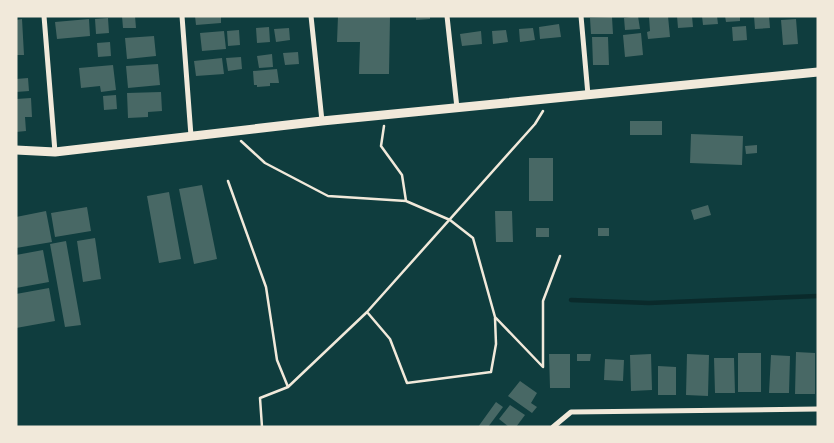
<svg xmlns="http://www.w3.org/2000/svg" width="834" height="443" font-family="Montserrat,sans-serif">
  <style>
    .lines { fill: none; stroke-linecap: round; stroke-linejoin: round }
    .stream { stroke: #0a2a2b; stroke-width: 4.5 }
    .building { fill: #486865 }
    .path { stroke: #f1e9da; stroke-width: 2.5 }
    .minor { stroke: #f1e9da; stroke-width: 5 }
    .tertiary { stroke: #f1e9da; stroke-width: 9 }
  </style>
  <rect width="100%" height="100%" fill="#0f3d3e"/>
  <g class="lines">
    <path class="stream" d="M571 300 649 303 818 296"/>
  </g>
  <path class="building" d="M122 16H135L136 28H123Z
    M195 16H221V23L196 25Z
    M338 16 390 17 389 74H359L360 42H337Z
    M416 16H430V19L416 20Z
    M638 16 640 29 625 30 624 18Z
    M658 16H668L670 37 648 39 647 32 650 31 649 17Z
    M677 16H692L693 27 678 28Z
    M702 16H717L718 24 703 25Z
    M725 16H740V21L726 22Z
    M754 16H769L770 28 755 29Z
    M612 17 613 34H591L590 18Z
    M108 18 109 33 96 34 95 19Z
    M22 19 24 55H16V20Z
    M89 19 90 36 57 39 55 22Z
    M796 19 798 44 783 45 781 20Z
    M559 24 561 37 540 39 539 27Z
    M746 26 747 40 733 41 732 27Z
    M269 27 270 42 257 43 256 28Z
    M289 28 290 40 276 42 274 29Z
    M533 28 535 40 520 42 519 29Z
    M239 30 240 45 228 46 227 31Z
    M506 30 508 42 493 44 492 31Z
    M224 31 226 49 202 51 200 33Z
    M481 31 482 44 462 46 460 34Z
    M641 33 643 55 625 57 623 35Z
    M154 36 156 56 127 59 125 38Z
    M592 37H608L609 65H593Z
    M110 42 111 56 98 57 97 43Z
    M298 52 299 64 285 65 283 53Z
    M272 54 273 67 259 68 257 56Z
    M241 57 242 69 228 71 226 58Z
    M222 58 224 74 196 76 194 61Z
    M158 64 160 85 128 88 126 66Z
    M113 65 116 90 101 92 100 86 81 88 79 68Z
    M277 69 279 83H270V86L257 87V85H254L253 71Z
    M28 78 29 91 16 92V79Z
    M161 92 162 111 148 112V117L128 118 127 93Z
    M116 95 117 109 104 110 103 96Z
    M31 98 32 117H25L26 131 16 132V99Z
    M630 121H662V135H630Z
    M691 134 743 136 742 165 690 163Z
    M757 145V153L746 154 745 146Z
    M529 158H553V201H529Z
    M202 185 217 259 194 264 179 189Z
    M169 192 181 259 159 263 147 196Z
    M708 205 711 215 694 220 691 210Z
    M87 207 91 231 55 237 51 213Z
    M46 211 52 242 16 248V217Z
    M495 211H512L513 242H496Z
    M536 228H549V237H536Z
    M598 228H609V236H598Z
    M95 238 101 279 83 282 77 241Z
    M66 241 81 325 65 327 50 244Z
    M43 250 49 282 16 288V255Z
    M49 288 55 321 16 328V294Z
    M796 352 815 353V394H795Z
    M738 353H761V392H738Z
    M549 354H570V388H550Z
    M577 354H591L590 361H577Z
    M651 354 652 390 631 391 630 355Z
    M687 354 709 355 708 396 686 395Z
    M771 355 790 356 789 393H769Z
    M714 358H734L735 393H715Z
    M605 359 624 360 623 381 604 380Z
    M658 366 676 367V395H658Z
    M520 381 537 393 531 403 537 407 532 413 508 396Z
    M496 402 503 407 488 427H478Z
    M510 405 525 415 516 427H509L499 419Z"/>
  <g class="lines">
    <path class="path" d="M384 126 381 146 402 175 406 201
      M241 141 265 163 328 196 406 201 450 220 473 238 495 317 543 367V301L560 256
      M228 181 266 287 277 360 288 387
      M367 312 390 339 407 383 491 372 496 344 495 318
      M262 427 260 398 288 387 367 312 535 124 543 111"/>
    <path class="minor" d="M44 16 55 152
      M182 16 191 136
      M311 16 322 121
      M447 16 457 108
      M581 16 588 95
      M553 427 571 412 818 409"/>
    <path class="tertiary" d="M16 150 55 152 322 121 818 72"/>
  </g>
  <rect width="834" height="443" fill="none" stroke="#f1e9da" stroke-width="35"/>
</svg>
